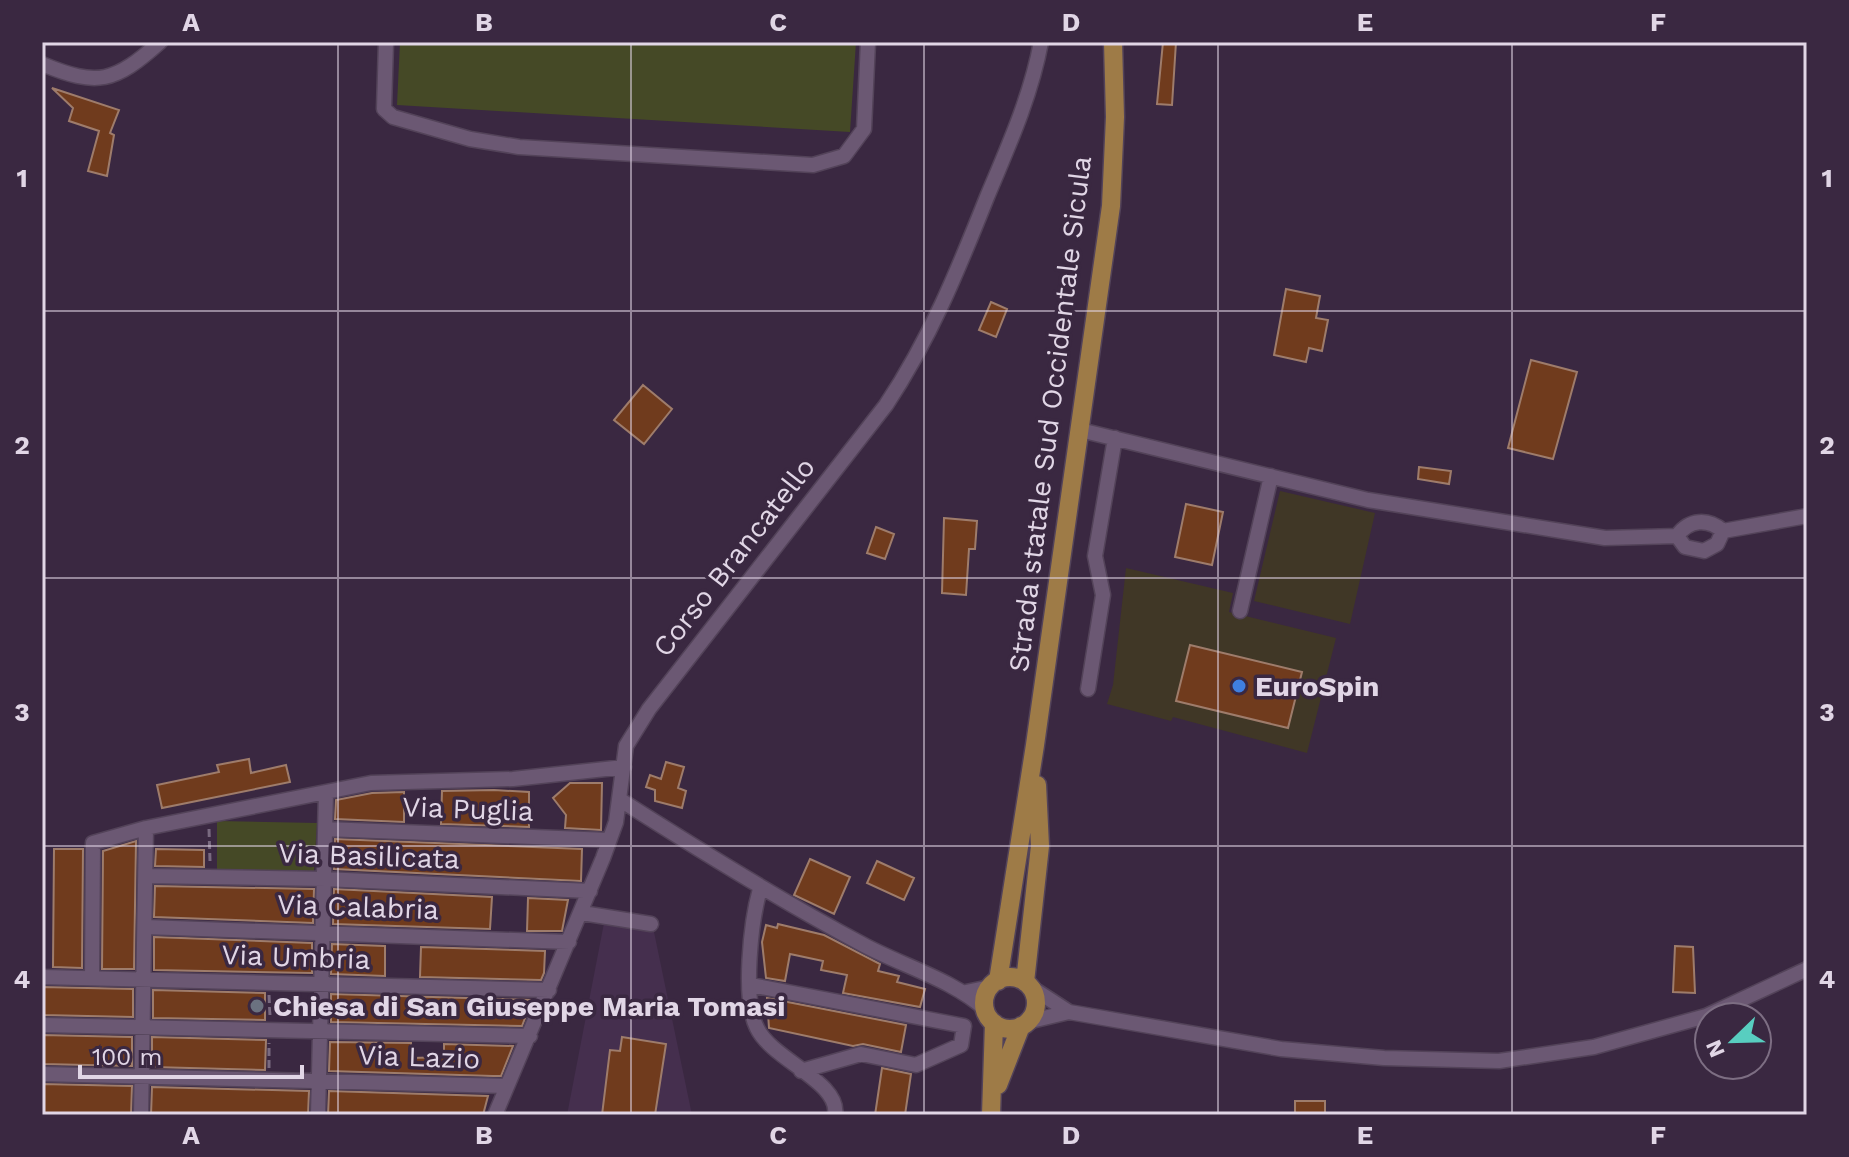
<svg xmlns="http://www.w3.org/2000/svg" width="1849" height="1157" font-family="'Work Sans',sans-serif">
  <style>
    .commercial { fill: #403726 }
    .built { fill: #452f4e }
    .green { fill: #454926 }
    .building { fill: #703b1d; stroke: #9e7c6b; stroke-width: 2 }
    .lines { fill: none; stroke-linecap: round; stroke-linejoin: round }
    .minor-casing { stroke: #534359; stroke-width: 17 }
    .major-casing { stroke: #534359; stroke-width: 21 }
    .path { stroke: #796a80; stroke-width: 3; stroke-dasharray: 8 4; stroke-linecap: butt }
    .minor { stroke: #6b5873; stroke-width: 14 }
    .major { stroke: #9e7b47; stroke-width: 18 }
    .grid { fill: none; stroke: #e1d6e6; stroke-width: 2; stroke-opacity: 0.55 }
    .shop-dot { fill: #3f7fe0; stroke: #3a2841; stroke-width: 3 }
    .worship-dot { fill: #6b7280; stroke: #3a2841; stroke-width: 3 }
    .labels { text-anchor: middle; dominant-baseline: central; stroke-width: 7; stroke-linejoin: round; paint-order: stroke }
    .street-label { font-size: 28px; fill: #e1d6e6; stroke: #3a2841 }
    .poi-label { font-size: 28px; font-weight: bold; fill: #e1d6e6; stroke: #3a2841; text-anchor: start }
    .neatline { fill: none; stroke: #e1d6e6; stroke-width: 3 }
    .grid-label { font-size: 26px; text-anchor: middle; font-weight: bold; fill: #e1d6e6 }
  </style>
  <rect width="100%" height="100%" fill="#3a2841"/>
  <path class="commercial" d="M1280 491 1375 513 1350 624 1254 601Z
    M1126 568 1233 593 1229 612 1336 638 1307 753 1173 717 1171 721 1107 704 1113 685Z"/>
  <path class="built" d="M604 923 654 932 692 1115H567Z"/>
  <path class="green" d="M400 42H856L850 132 397 105Z
    M217 821 317 823 314 871 217 869Z"/>
  <path class="building" d="M1163 42H1176L1172 105 1157 104Z
    M52 88 119 110 110 133 114 135 107 176 88 171 99 131 69 121 73 108Z
    M1286 289 1320 296 1316 318 1328 320 1322 351 1309 348 1306 362 1274 355Z
    M991 302 1007 309 996 337 979 330Z
    M1531 360 1577 372 1553 459 1508 448Z
    M643 385 672 409 644 444 614 420Z
    M1419 467 1451 471 1449 484 1418 479Z
    M1186 504 1223 512 1212 565 1175 557Z
    M944 518 977 521 975 549H969L966 595 942 593Z
    M876 527 894 534 885 559 867 553Z
    M1190 645 1302 672 1288 728 1176 701Z
    M249 759 251 773 286 765 290 782 162 808 157 785 219 772 217 765Z
    M666 762 684 767 678 788 686 791 682 808 655 801V790L646 787 650 775 661 779Z
    M570 783H602L601 830 565 828 566 815 553 798Z
    M494 790 529 792V827L441 824 442 791Z
    M404 792V822L335 819 336 800 372 793Z
    M335 839 582 849 581 881 334 869Z
    M136 841 134 969H102L103 851Z
    M54 849H83L82 968 53 967Z
    M156 849 204 850V867L155 866Z
    M810 859 850 877 834 914 794 895Z
    M877 861 914 878 904 900 867 883Z
    M155 886 314 889 313 923 154 917Z
    M334 889 492 897 490 929 333 924Z
    M528 898 568 900 562 931H527Z
    M778 924 824 935 880 964 878 971 899 976 897 982 925 989 920 1007 843 993 847 975 821 970 823 961 790 954 785 981 766 978 762 942 766 925 777 928Z
    M154 937 312 943V973L154 970Z
    M332 944 385 946V976L331 974Z
    M1675 946 1693 947 1695 993 1673 992Z
    M421 947 545 951 544 973 541 980 420 977Z
    M42 987 133 989V1017L42 1015Z
    M153 990 265 993V1020L153 1018Z
    M331 994 532 1000 522 1026 331 1022Z
    M767 998 906 1025 901 1052 863 1044 853 1046 769 1028Z
    M42 1035 132 1037V1066L42 1064Z
    M152 1037 266 1040 265 1070 152 1067Z
    M622 1037 666 1044 655 1115H602L610 1050 620 1051Z
    M330 1042 411 1043 412 1058 444 1057V1044L513 1046 501 1076H493L329 1071Z
    M882 1068 911 1074 905 1115H875Z
    M42 1084 132 1086 131 1115 42 1114Z
    M152 1087 309 1091 308 1115H151Z
    M329 1091 488 1096 483 1115H328Z
    M1295 1101H1325V1115H1295Z"/>
  <g class="lines">
    <defs>
      <path id="minor" d="M386 42 384 109 393 117 470 139 519 147 813 165 844 156 864 129 868 42
        M42 64C98 87 114 83 160 42
        M1080 430 1368 500 1605 538 1677 536C1689 519 1708 518 1723 531L1807 516
        M1677 536 1685 547 1704 551 1717 544 1723 531
        M1240 611 1271 476
        M1088 689 1103 595 1095 556 1115 438
        M619 799C699 850 778 899 862 944 902 966 952 979 986 1010
        M325 829 609 840
        M146 876 324 879 590 891
        M760 889C751 921 742 999 757 1028 772 1060 841 1082 835 1115
        M582 913 651 924
        M145 927 569 942
        M42 977 549 990
        M92 978 93 843 146 828 371 783 513 779 624 767
        M751 985 964 1026 961 1045 916 1065 861 1054 801 1071
        M1029 986 1069 1012
        M966 992 990 987
        M1027 1022 1069 1012 1281 1049 1384 1058 1499 1061 1594 1047 1706 1016 1807 969
        M42 1025 530 1036
        M42 1074 507 1086
        M141 1115 146 828
        M318 1115 326 792
        M495 1115 603 858 616 822 626 746 649 709 886 405C930 339 958 270 987 197 1008 147 1031 96 1041 42"/>
      <path id="major" d="M984 1003a26 26 0 1 1 52 0a26 26 0 1 1-52 0Z
        M998 981 1035 745 1111 206 1115 117 1113 42
        M1025 982 1040 846 1037 785
        M998 1085 1021 1026
        M991 1115 994 1023"/>
    </defs>
    <use href="#minor" class="minor-casing"/>
    <use href="#major" class="major-casing"/>
    <path class="path" d="M209 829 210 861
      M269 995 270 1016
      M269 1068V1043"/>
    <use href="#minor" class="minor"/>
    <use href="#major" class="major"/>
  </g>
  <path class="grid" d="M338 42V1115M631 42V1115M924 42V1115M1218 42V1115M1512 42V1115M42 311H1807M42 578H1807M42 846H1807"/>
  <circle class="shop-dot" cx="1239" cy="686" r="8"/>
  <circle class="worship-dot" cx="257" cy="1006" r="8"/>
  <g class="labels">
    <g class="street-label">
      <text transform="translate(1050 414) rotate(-83)">Strada statale Sud Occidentale Sicula</text>
      <text transform="translate(734 557) rotate(-52)">Corso Brancatello</text>
      <text transform="translate(468 809) rotate(2)">Via Puglia</text>
      <text transform="translate(369 856) rotate(2)">Via Basilicata</text>
      <text transform="translate(358 907) rotate(2)">Via Calabria</text>
      <text transform="translate(296 957) rotate(2)">Via Umbria</text>
      <text transform="translate(419 1057) rotate(2)">Via Lazio</text>
    </g>
    <g class="poi-label">
      <text x="1255" y="686">EuroSpin</text>
      <text x="273" y="1006">Chiesa di San Giuseppe Maria Tomasi</text>
    </g>
  </g>
  <rect width="1849" height="1157" fill="none" stroke="#3a2841" stroke-width="88"/>
  <g transform="translate(1733 1041) rotate(247)"><circle r="38" fill="#3a2841" stroke="#7d6e83" stroke-width="2"/>
  <path d="M0-6L14 30L0 20L-14 30Z" fill="#58cec0"/>
  <text y="-12" font-size="22" font-weight="bold" text-anchor="middle" fill="#e1d6e6">N</text>
  </g>
  <path d="M80 1065v12h222v-12" fill="none" stroke="#e1d6e6" stroke-width="4"/>
  <text x="92" y="1065" font-size="24" fill="#e1d6e6" stroke="#3a2841" stroke-width="6" paint-order="stroke">100 m</text>
  <rect x="44" y="44" width="1761" height="1069" class="neatline"/>
  <g class="grid-label">
    <text x="191" y="31">A</text>
    <text x="484" y="31">B</text>
    <text x="778" y="31">C</text>
    <text x="1071" y="31">D</text>
    <text x="1365" y="31">E</text>
    <text x="1658" y="31">F</text>
    <text x="22" y="187">1</text>
    <text x="1827" y="187">1</text>
    <text x="22" y="454">2</text>
    <text x="1827" y="454">2</text>
    <text x="22" y="721">3</text>
    <text x="1827" y="721">3</text>
    <text x="22" y="988">4</text>
    <text x="1827" y="988">4</text>
    <text x="191" y="1144">A</text>
    <text x="484" y="1144">B</text>
    <text x="778" y="1144">C</text>
    <text x="1071" y="1144">D</text>
    <text x="1365" y="1144">E</text>
    <text x="1658" y="1144">F</text>
  </g>
</svg>
